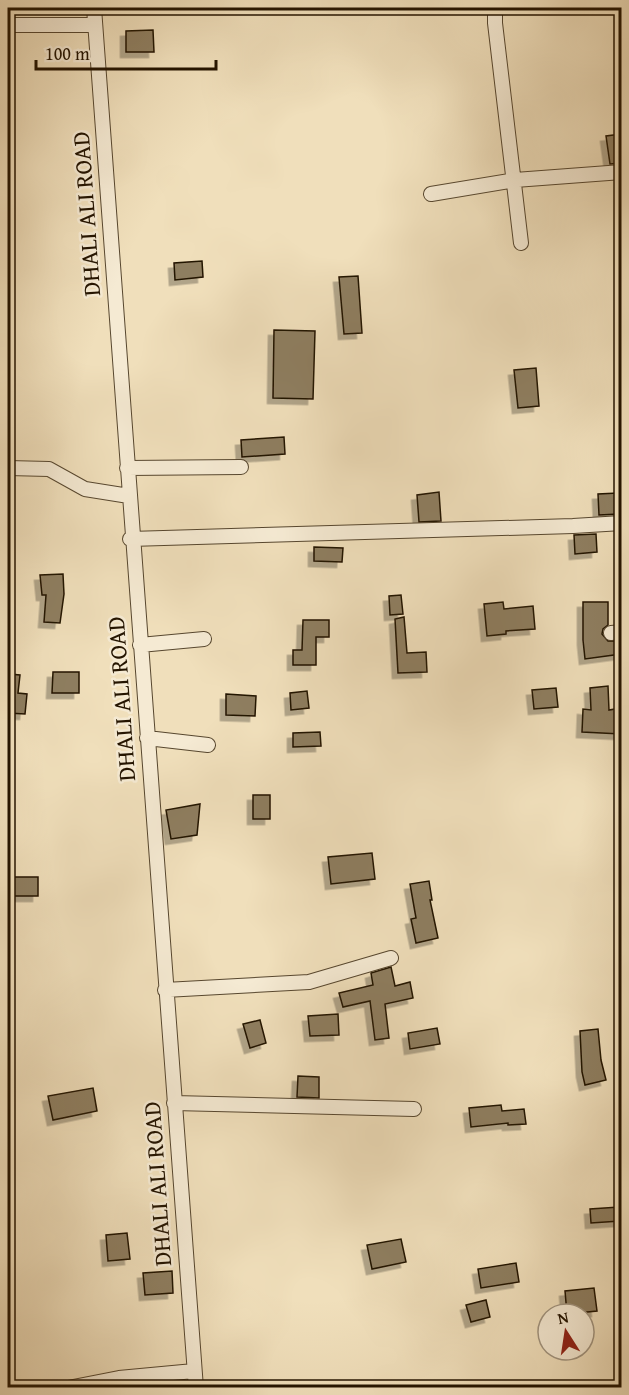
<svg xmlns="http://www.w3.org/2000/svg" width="629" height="1395" font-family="'Gentium Book Plus',serif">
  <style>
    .building { fill: #8e7e61; stroke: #241400; stroke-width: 1.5; filter: url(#shadow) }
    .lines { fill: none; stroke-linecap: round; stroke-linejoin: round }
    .minor-casing { stroke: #57472f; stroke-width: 16 }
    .minor { stroke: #f5ead3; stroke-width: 14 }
    .labels { text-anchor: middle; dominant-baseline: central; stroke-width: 5; stroke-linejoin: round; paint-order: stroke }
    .street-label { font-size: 24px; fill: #241400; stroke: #f5ead3 }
  </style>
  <defs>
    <filter id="shadow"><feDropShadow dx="-5.5" dy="5.5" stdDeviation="0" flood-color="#0004"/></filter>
  </defs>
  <rect width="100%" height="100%" fill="#f0dfbb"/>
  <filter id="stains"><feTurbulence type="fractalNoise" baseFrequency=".00333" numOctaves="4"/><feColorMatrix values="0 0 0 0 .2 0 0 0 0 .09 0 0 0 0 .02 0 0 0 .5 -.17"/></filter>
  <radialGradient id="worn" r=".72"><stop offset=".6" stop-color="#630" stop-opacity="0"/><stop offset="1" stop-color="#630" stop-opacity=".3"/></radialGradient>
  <path class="building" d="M153 30 154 52H126V31Z
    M621 134V163L610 164 606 136Z
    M202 261 203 277 175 280 174 263Z
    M358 276 362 333 344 334 339 277Z
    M274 330 315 331 313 399 273 398Z
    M536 368 539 406 518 408 514 370Z
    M284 437 285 454 242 457 241 440Z
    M439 492 441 521 419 522 417 495Z
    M618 493 619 514 599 515 598 494Z
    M596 534 597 552 575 554 574 535Z
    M314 547 343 548 342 562 314 561Z
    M63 574 64 594 60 623 44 622 46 595H42L40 575Z
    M401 595 403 614 390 615 389 596Z
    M503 602 504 609 533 606 535 629 506 631V634L487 636 484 604Z
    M583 602H608V625L603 629 602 634 608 641H621V654L585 659 583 640Z
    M404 617 407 653 426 652 427 672 398 673 395 619Z
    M303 620H329V637H316V665H293V650H302Z
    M53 672H79V693H52Z
    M9 674 20 675 18 693 27 694 25 714 8 713Z
    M608 686 609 710 621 708V734L582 732 583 709 591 710 590 688Z
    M556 688 558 707 534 709 532 690Z
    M307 691 309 708 291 710 290 693Z
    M226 694 256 696 255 716 226 715Z
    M320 732 321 746 293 747V733Z
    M253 795H270V819H253Z
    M200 804 197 835 171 839 166 810Z
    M372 853 375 879 331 884 328 857Z
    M11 877H38V896H12Z
    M429 881 432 900H430L438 938 416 943 411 919 416 918 410 884Z
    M391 967 395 986 410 982 413 998 385 1004 389 1038 375 1040 370 1001 343 1007 339 993 373 985 371 973Z
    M338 1014 339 1035 310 1036 308 1016Z
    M260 1020 266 1043 250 1048 243 1024Z
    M437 1028 440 1044 410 1049 408 1033Z
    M598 1029 601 1060 606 1080 585 1085 582 1072 580 1031Z
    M298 1076 319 1077V1098L297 1097Z
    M93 1088 97 1111 53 1120 48 1096Z
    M501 1105 502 1111 524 1109 526 1124 508 1125V1123L471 1127 469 1108Z
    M619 1207 620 1221 591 1223 590 1209Z
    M127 1233 130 1259 108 1261 106 1235Z
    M401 1239 406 1262 372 1269 367 1245Z
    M516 1263 519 1282 481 1288 478 1269Z
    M172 1271 173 1293 145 1295 143 1273Z
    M594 1288 597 1311 567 1314 565 1291Z
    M486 1300 490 1317 471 1322 466 1305Z"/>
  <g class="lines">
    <defs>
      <path id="minor" d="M94 8 196 1388
        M495 8V23L521 243
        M8 25H95
        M431 194 515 180 622 172
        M8 468 49 469 85 489 129 496
        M127 468 241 467
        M130 539 573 526 622 523
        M611 633 622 632
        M140 645 204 639
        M147 738 208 745
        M165 990 309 982 391 958
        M174 1103 414 1109
        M68 1388 119 1378 194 1371"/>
    </defs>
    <use href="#minor" class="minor-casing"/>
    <use href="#minor" class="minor"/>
  </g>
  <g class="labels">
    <g class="street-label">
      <text transform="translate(86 214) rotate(-94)">DHALI ALI ROAD</text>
      <text transform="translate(121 699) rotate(-94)">DHALI ALI ROAD</text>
      <text transform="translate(157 1184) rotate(-94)">DHALI ALI ROAD</text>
    </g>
  </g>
  <rect width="629" height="1395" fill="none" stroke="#f0dfbb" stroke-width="30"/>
  <rect x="9" y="9" width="611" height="1377" fill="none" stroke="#241400" stroke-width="3"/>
  <rect x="15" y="15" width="599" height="1365" fill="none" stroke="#241400" stroke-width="1.5"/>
  <g transform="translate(566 1332) rotate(348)"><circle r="28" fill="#f5ead3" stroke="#a1947f" stroke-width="1.5"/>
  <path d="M0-4.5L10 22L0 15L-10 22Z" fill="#8f2418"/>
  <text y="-9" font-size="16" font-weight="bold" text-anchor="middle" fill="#241400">N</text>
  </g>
  <path d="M36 60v9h180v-9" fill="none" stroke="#241400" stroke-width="3"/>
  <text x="45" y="60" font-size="18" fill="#241400" stroke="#f5ead3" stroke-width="4.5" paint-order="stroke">100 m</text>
  <rect width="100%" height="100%" filter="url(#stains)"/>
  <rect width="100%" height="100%" fill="url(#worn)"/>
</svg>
